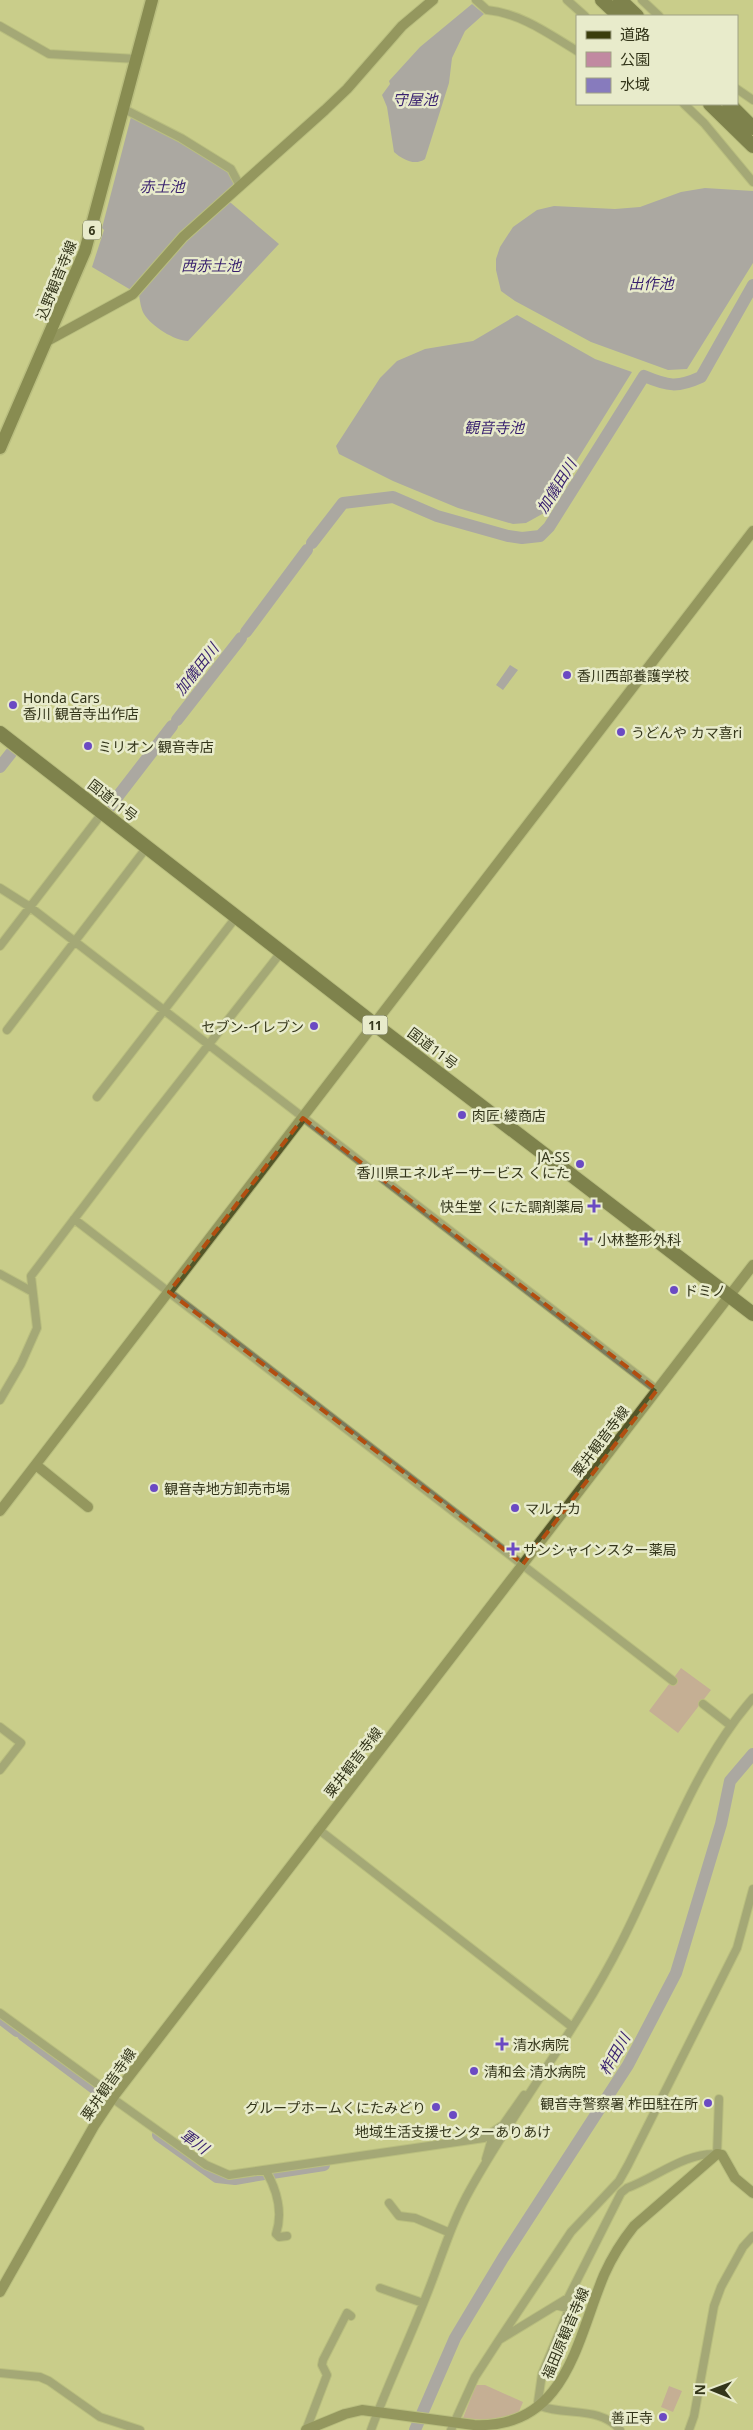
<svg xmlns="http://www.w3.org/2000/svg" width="753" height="2430" font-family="'Noto Sans','Noto Sans JP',sans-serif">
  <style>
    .green { fill: #c189a1 }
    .water { fill: #877bbd }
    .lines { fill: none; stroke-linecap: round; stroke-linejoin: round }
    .river { stroke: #877bbd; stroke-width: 12 }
    .street-casing { stroke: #a8ac72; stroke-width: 10 }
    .secondary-casing { stroke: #a8ac72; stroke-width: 12 }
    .primary-casing { stroke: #a8ac72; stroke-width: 15 }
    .highway-casing { stroke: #a8ac72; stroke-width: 16 }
    .street { stroke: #797b5d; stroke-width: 8 }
    .secondary { stroke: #545628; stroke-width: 10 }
    .primary { stroke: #3a3c0c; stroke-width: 12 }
    .highway { stroke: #252600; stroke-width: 14 }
    .marked { fill: none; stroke: #b24e10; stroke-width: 4; stroke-dasharray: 10 6; stroke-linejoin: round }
    .poi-dot { fill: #6b4ac3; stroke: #e8ebcb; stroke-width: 2 }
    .labels { text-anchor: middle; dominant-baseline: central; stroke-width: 5; stroke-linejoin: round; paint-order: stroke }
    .shield { fill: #e8ebcb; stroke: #696c4f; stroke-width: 1 }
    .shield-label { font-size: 12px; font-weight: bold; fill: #33351a }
    .street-label { font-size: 14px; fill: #33351a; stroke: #e8ebcb }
    .poi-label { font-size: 14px; fill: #33351a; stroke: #e8ebcb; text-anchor: start }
    .water-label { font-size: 15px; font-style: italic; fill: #371f6e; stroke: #e8ebcb }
  </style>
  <rect width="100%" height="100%" fill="#c9cd8b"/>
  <path class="green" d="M681 1668 711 1690 678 1733 649 1711Z
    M476 2385H485L523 2402 518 2414 486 2420 463 2418Z
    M669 2386 682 2391 673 2412 661 2407Z"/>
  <path class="water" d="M472 4 484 14 465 31 452 58 449 83 425 159C415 166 403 160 394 152L387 107 382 95 390 84 389 81 420 47Z
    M131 117 178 139 229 171 236 185 131 290 92 267 104 230 102 228Z
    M705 188 753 191V263L687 369 668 370 591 342 515 301 501 291 496 270V259L500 247 513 227 537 210 554 206 615 209 640 207 681 192Z
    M227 203H231L279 244 188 341C175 341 151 326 144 314 141 309 140 301 139 295L189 237Z
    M517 315 595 359 632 372 544 513 526 523 513 524 458 508 393 481 339 454 336 446 380 378 397 361 425 349 473 341Z
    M510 665 518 670 503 690 496 685Z"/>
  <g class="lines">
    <path class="river" d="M312 543 343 503 393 497 437 516 508 536 522 538 540 536 549 527 644 376C668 386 677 388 701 377L753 285
      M246 632 307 550
      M177 720 241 638
      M0 767 11 753
      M108 809 172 726
      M0 2018 17 2031
      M23 2035 106 2097
      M158 2135 217 2177 235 2179 264 2174
      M272 2173 324 2165
      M415 2430 455 2338 503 2258 628 2065 676 1973 721 1824 730 1781 753 1754"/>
    <defs>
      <path id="street" d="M476 0 487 10C520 13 549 34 577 51
        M567 0 585 16
        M642 0 659 16
        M0 26 49 54 137 59
        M737 89 753 100
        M684 104 704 123 753 182
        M124 109 181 138 231 169 240 186
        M0 888 30 907 657 1390
        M0 946 103 812
        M7 1030 147 847
        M97 1097 237 916
        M74 1219 673 1681
        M0 1274 31 1291
        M0 1400 21 1364 37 1328 31 1276 141 1131 282 951
        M703 1704 730 1725
        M0 1727 21 1743 0 1770
        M318 1829 571 2026
        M0 2013 114 2096
        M112 2098 206 2165 229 2175 484 2138 503 2125 524 2095
        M486 2159 491 2142 490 2136
        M266 2171C277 2190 283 2213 276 2234L279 2237 287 2236
        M389 2203 399 2216 415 2218 448 2232
        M380 2288 423 2303
        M559 2306 567 2308V2314L542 2374 538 2402 540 2406C567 2416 600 2406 620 2430
        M499 2340 571 2232 619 2181 628 2165 737 1948 753 1889
        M0 2373 40 2377 49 2381 100 2417 140 2430
        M306 2430 327 2375 322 2365 323 2360 347 2313 351 2316
        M371 2430C387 2386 408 2343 425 2299 441 2260 450 2225 471 2188 518 2104 578 2028 621 1943 663 1861 692 1768 753 1698
        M451 2430 475 2377 499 2340 568 2298 621 2193 627 2188C655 2178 686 2152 717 2154L719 2099
        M689 2430 694 2416 714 2306 721 2287 743 2247 753 2236"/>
      <path id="secondary" d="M47 341 133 294 183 237 325 110 347 89 402 26 433 0
        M36 1465 88 1507
        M0 1511 753 531
        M0 2292 94 2126 114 2096 753 1265
        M306 2430 345 2414 362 2410 474 2425C566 2429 576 2342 604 2275 612 2257 622 2241 634 2226L717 2154 722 2155 735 2178 753 2193"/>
      <path id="primary" d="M0 448 85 251 152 0"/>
      <path id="highway" d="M602 0 619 16
        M620 0 637 16
        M710 104 753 146
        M729 104 753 128
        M0 733 374 1024 753 1314"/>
    </defs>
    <use href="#street" class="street-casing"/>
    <use href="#secondary" class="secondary-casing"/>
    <use href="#primary" class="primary-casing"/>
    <use href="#highway" class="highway-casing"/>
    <use href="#street" class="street"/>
    <use href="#secondary" class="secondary"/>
    <use href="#primary" class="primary"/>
    <use href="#highway" class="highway"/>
  </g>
  <path d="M0 0H753V2430H0ZM303 1118 657 1390 523 1564 169 1292Z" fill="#c9cd8b" fill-opacity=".55" fill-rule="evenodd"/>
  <path class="marked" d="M303 1118 657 1390 523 1564 169 1292Z"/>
  <g class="poi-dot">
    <circle cx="567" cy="675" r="5"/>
    <circle cx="13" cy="705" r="5"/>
    <circle cx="621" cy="732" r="5"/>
    <circle cx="88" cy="746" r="5"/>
    <circle cx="314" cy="1026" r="5"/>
    <circle cx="462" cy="1115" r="5"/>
    <circle cx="580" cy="1164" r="5"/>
    <path d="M591.5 1198.5h5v5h5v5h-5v5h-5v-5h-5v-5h5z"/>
    <path d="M583.5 1231.5h5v5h5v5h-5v5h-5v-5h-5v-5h5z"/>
    <circle cx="674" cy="1290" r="5"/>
    <circle cx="154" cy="1488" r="5"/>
    <circle cx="515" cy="1508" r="5"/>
    <path d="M510.5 1541.5h5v5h5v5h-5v5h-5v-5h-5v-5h5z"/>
    <path d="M499.5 2036.5h5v5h5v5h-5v5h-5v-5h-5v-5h5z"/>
    <circle cx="474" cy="2071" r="5"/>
    <circle cx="708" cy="2103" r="5"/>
    <circle cx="436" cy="2107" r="5"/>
    <circle cx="453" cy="2115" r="5"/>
    <circle cx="663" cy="2417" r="5"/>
  </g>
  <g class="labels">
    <g class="shield">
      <rect x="83" y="220.5" width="18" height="19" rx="4"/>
      <rect x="362.5" y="1015.5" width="25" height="19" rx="4"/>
    </g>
    <g class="shield-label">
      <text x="92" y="230">6</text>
      <text x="375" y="1025">11</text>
    </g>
    <g class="street-label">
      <text transform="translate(56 280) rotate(-68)">込野観音寺線</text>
      <text transform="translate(113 800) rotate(38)">国道11号</text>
      <text transform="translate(433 1048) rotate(37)">国道11号</text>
      <text transform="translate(600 1441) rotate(-53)">粟井観音寺線</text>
      <text transform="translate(353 1762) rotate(-52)">粟井観音寺線</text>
      <text transform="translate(108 2084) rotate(-55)">粟井観音寺線</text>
      <text transform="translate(565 2333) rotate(-67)">福田原観音寺線</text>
    </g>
    <g class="poi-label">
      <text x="577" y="675">香川西部養護学校</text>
      <text x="23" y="697">Honda Cars<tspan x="23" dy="16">香川 観音寺出作店</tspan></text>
      <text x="631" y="732">うどんや カマ喜ri</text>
      <text x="98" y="746">ミリオン 観音寺店</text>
      <text x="304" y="1026" text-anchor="end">セブン-イレブン</text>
      <text x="472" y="1115">肉匠 綾商店</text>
      <text x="570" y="1156" text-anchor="end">JA-SS<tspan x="570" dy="16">香川県エネルギーサービス くにた</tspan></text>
      <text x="584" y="1206" text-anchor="end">快生堂 くにた調剤薬局</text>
      <text x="597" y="1239">小林整形外科</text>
      <text x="684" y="1290">ドミノ</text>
      <text x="164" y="1488">観音寺地方卸売市場</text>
      <text x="525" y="1508">マルナカ</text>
      <text x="523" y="1549">サンシャインスター薬局</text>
      <text x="513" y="2044">清水病院</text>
      <text x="484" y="2071">清和会 清水病院</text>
      <text x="698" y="2103" text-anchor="end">観音寺警察署 柞田駐在所</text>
      <text x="426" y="2107" text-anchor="end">グループホームくにたみどり</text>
      <text x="453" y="2131" text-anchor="middle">地域生活支援センターありあけ</text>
      <text x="653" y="2417" text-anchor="end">善正寺</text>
    </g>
    <g class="water-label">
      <text x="415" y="99">守屋池</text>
      <text x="162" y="186">赤土池</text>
      <text x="211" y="265">西赤土池</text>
      <text x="651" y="283">出作池</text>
      <text x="494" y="427">観音寺池</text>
      <text transform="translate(556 486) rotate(-58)">加儀田川</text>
      <text transform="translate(196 669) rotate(-52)">加儀田川</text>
      <text transform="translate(614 2054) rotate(-60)">柞田川</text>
      <text transform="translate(195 2141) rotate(36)">軍川</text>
    </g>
  </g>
  <rect x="576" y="15" width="162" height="90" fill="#e8ebcb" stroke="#a0a284"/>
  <rect x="586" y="31" width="25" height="8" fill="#3a3c0c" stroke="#a0a284"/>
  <text x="620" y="40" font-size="15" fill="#33351a">道路</text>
  <rect x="586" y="52" width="25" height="15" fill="#c189a1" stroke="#a0a284"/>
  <text x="620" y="65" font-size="15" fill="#33351a">公園</text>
  <rect x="586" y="78" width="25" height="15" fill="#877bbd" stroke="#a0a284"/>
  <text x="620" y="90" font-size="15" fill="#33351a">水域</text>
  <g transform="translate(713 2390) rotate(271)" stroke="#e8ebcb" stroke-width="4" paint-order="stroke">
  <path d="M0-4L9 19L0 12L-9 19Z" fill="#33351a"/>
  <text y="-8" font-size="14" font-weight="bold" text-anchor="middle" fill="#33351a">N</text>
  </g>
</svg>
